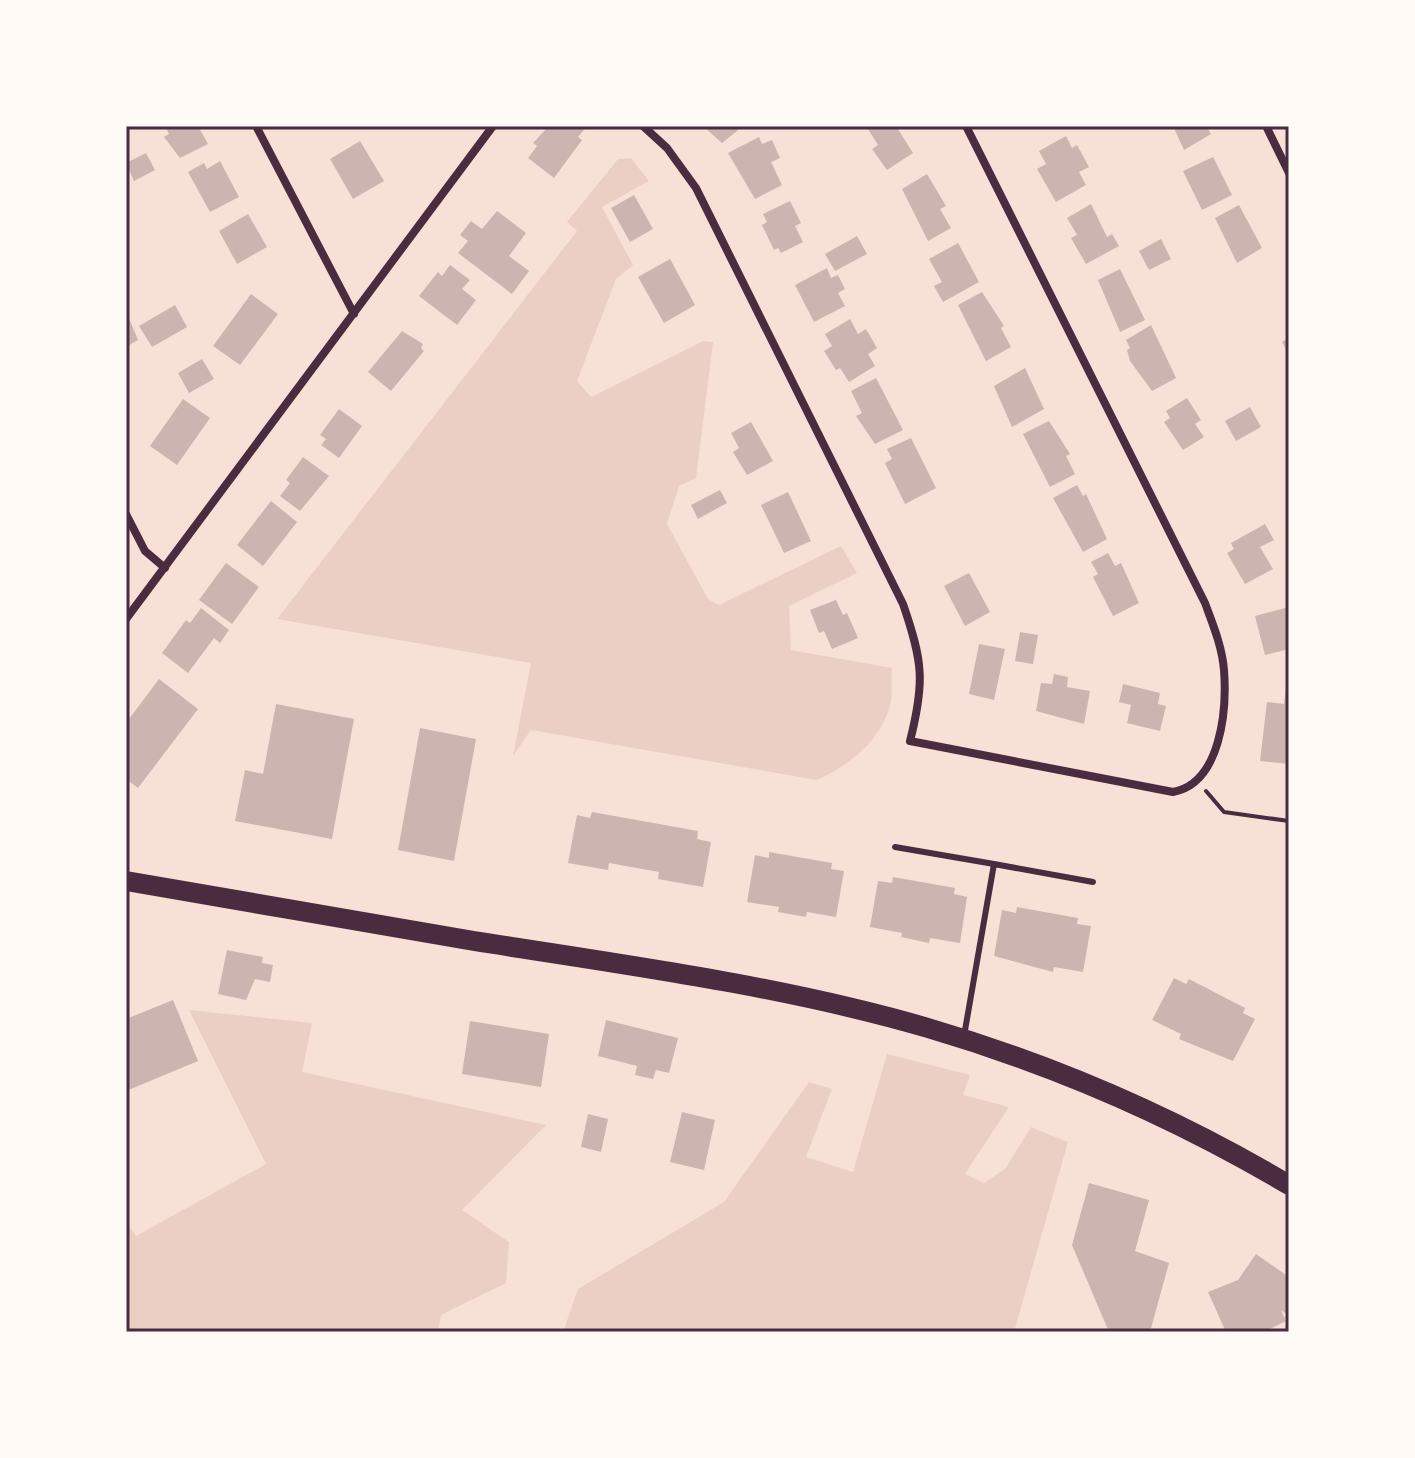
<svg xmlns="http://www.w3.org/2000/svg" width="1415" height="1458" font-family="Manrope,sans-serif">
  <style>
    .green { fill: #ebcfc5 }
    .building { fill: #ccb4b1 }
    .lines { fill: none; stroke-linecap: round; stroke-linejoin: round }
    .path { stroke: #4a2c40; stroke-width: 4 }
    .service { stroke: #4a2c40; stroke-width: 6 }
    .minor { stroke: #4a2c40; stroke-width: 8 }
    .primary { stroke: #4a2c40; stroke-width: 20 }
    .neatline { fill: none; stroke: #4a2c40; stroke-width: 3 }
  </style>
  <rect width="100%" height="100%" fill="#f7e1d7"/>
  <path class="green" d="M631 158 649 181 602 207 633 265 616 279 577 381 591 397 703 341 713 342 696 478 679 486 667 524 708 599 719 605 841 546 857 573 789 606 791 650 892 668C891 680 893 695 890 706 879 743 849 765 817 780L531 730 513 756 531 663 277 619 577 231 567 222 618 159Z
    M189 1010 312 1023 302 1072 546 1125 462 1210 509 1242 506 1283 441 1315 438 1332H126V1221L136 1236 266 1164Z
    M887 1054 970 1075 963 1095 1009 1107 965 1174 984 1183 1005 1169 1031 1127 1068 1142 1014 1332H563L578 1289 724 1202 809 1082 832 1089 806 1157 853 1172Z"/>
  <path class="building" d="M165 126H198L208 144 180 158 164 137 169 134Z
    M549 126H587L578 137 582 140 554 178 528 158 537 146 533 143Z
    M703 126H743L722 143Z
    M873 126H896L913 153 887 170 872 149 878 145 868 129Z
    M1173 126H1206L1211 134 1184 150Z
    M1066 136 1072 148 1077 145 1089 167 1079 172 1086 185 1056 202 1037 169 1046 164 1039 151Z
    M759 137 762 144 772 140 780 158 771 162 782 185 755 199 728 153Z
    M360 141 384 181 353 199 330 159Z
    M146 153 155 170 134 181 126 163Z
    M1213 157 1232 195 1202 210 1183 171Z
    M220 161 239 197 210 212 188 172 204 163 207 169Z
    M927 174 946 206 940 209 951 228 928 241 902 189Z
    M634 195 653 229 630 242 611 208Z
    M790 201 801 223 795 226 803 242 781 253 778 248 774 250 762 225 767 222 763 214Z
    M1091 204 1107 237 1112 234 1119 246 1086 264 1071 238 1077 235 1067 218Z
    M1239 205 1262 248 1237 263 1215 218Z
    M497 211 526 233 509 256 529 271 512 294 458 253 468 241 460 235 471 221 482 229Z
    M248 214 267 247 237 264 219 231Z
    M857 236 867 254 835 271 825 254Z
    M1161 239 1171 259 1149 270 1139 251Z
    M958 243 979 282 943 302 934 286 942 282 929 259Z
    M670 259 695 305 664 323 638 277Z
    M450 265 470 280 462 289 476 300 457 325 419 296 438 272 442 276Z
    M827 268 831 278 838 275 845 289 838 293 845 306 814 322 795 285Z
    M1120 269 1145 320 1120 332 1098 280Z
    M982 292 1004 326 1001 328 1011 347 986 361 958 305Z
    M251 294 278 314 240 365 213 346Z
    M175 305 187 327 152 347 139 326Z
    M126 311 138 340 126 347Z
    M850 319 858 334 866 329 877 348 868 354 875 366 849 382 840 368 836 370 824 351 832 346 825 334Z
    M1151 325 1176 378 1152 391 1130 361 1127 350 1130 348 1126 340Z
    M402 331 423 344 421 348 424 351 391 391 368 372Z
    M1289 338V355L1282 342Z
    M202 359 214 379 189 393 178 373Z
    M1025 368 1044 409 1012 427 994 386Z
    M876 378 903 430 875 444 856 416 862 413 851 391Z
    M1187 398 1201 420 1195 424 1204 437 1183 450 1164 422 1170 418 1166 411Z
    M183 399 210 418 177 465 150 446Z
    M1250 407 1261 427 1236 441 1225 421Z
    M339 409 362 426 339 458 321 445 326 439 320 435Z
    M1049 421 1070 454 1066 456 1075 474 1050 487 1023 434Z
    M751 422 773 461 747 475 733 452 739 448 731 433Z
    M911 438 936 488 905 504 885 463 892 459 887 449Z
    M303 457 329 476 300 511 280 496 290 483 286 480Z
    M1077 485 1083 496 1086 494 1107 539 1083 552 1053 498Z
    M720 490 727 503 698 519 691 505Z
    M788 492 811 541 784 553 761 505Z
    M271 501 297 522 263 566 237 545Z
    M1265 524 1274 540 1260 547 1273 569 1245 584 1227 553 1234 549 1231 543Z
    M1108 553 1115 566 1121 563 1139 603 1113 616 1093 577 1098 574 1091 562Z
    M226 563 259 587 232 624 199 600Z
    M969 573 990 612 965 626 944 586Z
    M836 600 843 615 847 613 858 638 832 649 824 631 819 633 810 610Z
    M1289 607V649L1265 655 1255 616Z
    M201 608 229 630 220 643 214 638 188 673 162 653 186 620 190 623Z
    M1020 632 1038 635 1033 664 1015 661Z
    M979 644 1005 649 994 700 969 694Z
    M1054 674 1068 677 1067 687 1090 691 1084 724 1036 711 1041 683 1052 684Z
    M1287 678 1289 764 1260 761 1267 702 1284 704Z
    M159 679 198 709 138 788 126 779V723Z
    M1123 684 1160 693 1158 704 1166 706 1160 731 1127 723 1131 705 1119 702Z
    M276 704 354 719 332 839 235 821 245 770 263 774Z
    M420 728 476 739 454 861 398 850Z
    M592 812 698 831 697 839 711 842 703 887 658 879 659 872 609 863 608 870 568 863 577 815 590 818Z
    M769 852 832 863 831 869 844 871 836 917 807 912 806 917 778 912 779 907 747 902 755 855 769 858Z
    M893 877 955 888 954 894 967 897 960 943 930 938 929 943 901 937 902 933 870 927 878 881 892 883Z
    M1017 907 1078 918 1077 924 1091 926 1083 972 1054 967 1053 972 994 956 1002 910 1016 913Z
    M227 950 263 957 262 963 273 965 270 982 255 979 246 1000 218 994Z
    M1174 978 1186 984 1189 979 1245 1008 1243 1013 1255 1019 1233 1061 1179 1039 1181 1034 1152 1020Z
    M173 1000 198 1061 126 1091V1019Z
    M606 1020 678 1038 669 1073 656 1070 653 1079 635 1075 637 1066 598 1056Z
    M470 1021 549 1034 541 1087 462 1074Z
    M682 1112 715 1120 704 1170 670 1162Z
    M588 1114 608 1119 601 1152 581 1147Z
    M1089 1183 1149 1200 1135 1251 1169 1263 1150 1332H1109L1072 1245Z
    M1256 1254 1289 1277V1316L1281 1310 1286 1321 1264 1332H1226L1208 1292 1238 1280Z"/>
  <g class="lines">
    <path class="path" d="M1206 791 1224 812 1289 821"/>
    <path class="service" d="M895 847 994 864 964 1036
      M994 864 1093 882"/>
    <path class="minor" d="M256 126 354 314
      M643 126 667 148 696 188 903 604C923 662 925 682 910 741L1173 792C1221 783 1227 710 1224 670 1222 646 1213 625 1205 603L966 126
      M1266 126 1289 173
      M126 514 145 551 165 568
      M126 619 493 126"/>
    <path class="primary" d="M126 881C242 900 358 922 474 941 621 964 785 986 928 1028 1054 1065 1176 1118 1289 1185"/>
  </g>
  <rect width="1415" height="1458" fill="none" stroke="#fffaf5" stroke-width="256"/>
  <rect x="128" y="128" width="1159" height="1202" class="neatline"/>
</svg>
